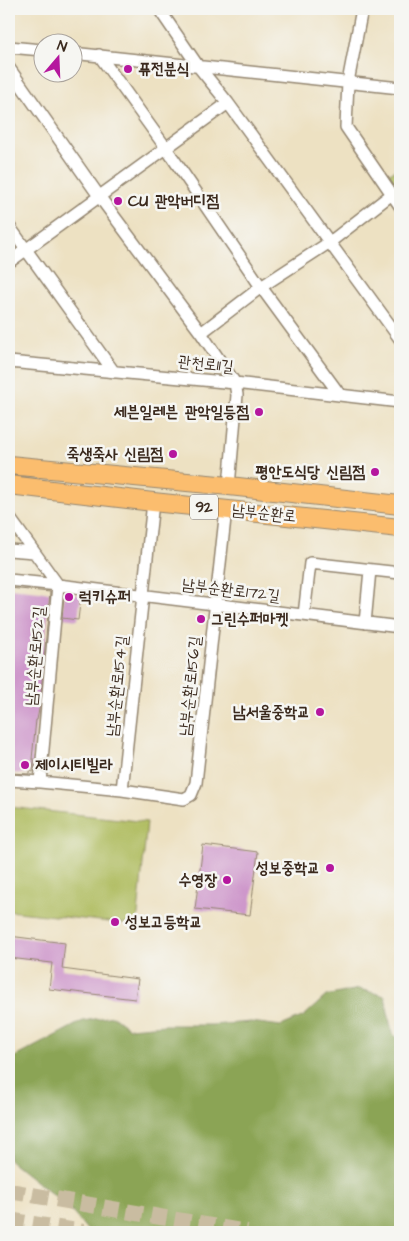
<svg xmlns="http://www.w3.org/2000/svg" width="409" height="1241" font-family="'Architects Daughter','Poor Story',sans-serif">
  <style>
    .green { fill: #afbc5e; stroke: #75733e }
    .forest { fill: #8ba455; stroke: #63673a }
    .building { fill: #ce97cb }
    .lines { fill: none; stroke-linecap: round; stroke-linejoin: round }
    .secondary-tunnel { stroke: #c9bca1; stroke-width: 16; stroke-dasharray: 16 8; stroke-linecap: butt }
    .minor-casing { stroke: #948670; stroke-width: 14 }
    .primary-casing { stroke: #948670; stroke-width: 20 }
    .minor { stroke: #fff; stroke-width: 11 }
    .primary { stroke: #fbbd6e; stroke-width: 18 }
    .poi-dot { fill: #b5179e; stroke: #f6f6f2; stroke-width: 2 }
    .labels { text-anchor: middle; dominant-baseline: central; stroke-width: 5; stroke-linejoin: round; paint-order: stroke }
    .shield { fill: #f6f6f2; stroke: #73675e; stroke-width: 1 }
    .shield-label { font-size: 15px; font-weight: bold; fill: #3b2a1e }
    .poi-label { font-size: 16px; font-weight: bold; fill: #3b2a1e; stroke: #f6f6f2; text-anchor: start }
    .street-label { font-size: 16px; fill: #3b2a1e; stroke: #f6f6f2 }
  </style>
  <rect width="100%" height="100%" fill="#f6f6f2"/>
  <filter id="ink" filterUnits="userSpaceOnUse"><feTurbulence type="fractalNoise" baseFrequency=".02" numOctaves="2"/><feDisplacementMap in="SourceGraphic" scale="10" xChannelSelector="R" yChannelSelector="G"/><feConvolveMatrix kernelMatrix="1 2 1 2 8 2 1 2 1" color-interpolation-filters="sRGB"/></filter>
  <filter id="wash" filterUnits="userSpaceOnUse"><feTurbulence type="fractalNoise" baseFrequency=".0096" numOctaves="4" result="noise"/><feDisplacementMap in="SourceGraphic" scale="20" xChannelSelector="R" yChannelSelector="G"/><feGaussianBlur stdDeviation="1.12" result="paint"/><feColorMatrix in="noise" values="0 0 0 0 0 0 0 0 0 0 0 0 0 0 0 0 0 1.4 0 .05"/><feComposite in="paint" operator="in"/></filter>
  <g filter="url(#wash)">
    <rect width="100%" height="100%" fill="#ede1c2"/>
    <path class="green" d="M400 167V199L383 177Z
      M9 807 147 822 137 925 9 911Z"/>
    <path class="forest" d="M359 989 385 996 392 1034 400 1039V1232H89L67 1206 9 1160V1060L83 1021 113 1016 129 1028 165 1025H212L251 1022 281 1026 304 1016 326 996Z"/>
    <g id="blocks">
      <path class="building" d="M9 588 50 592 40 704 37 720H36L32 759H34L33 772 29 771V774L9 773Z
        M66 594 81 595 78 620 62 618 64 596Z
        M203 845 258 852 250 915 195 909Z
        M9 936 65 943 62 969 138 979 135 999 49 989 52 963 9 958Z"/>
    </g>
  </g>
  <g filter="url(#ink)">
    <use href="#blocks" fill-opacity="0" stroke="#948670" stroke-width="1"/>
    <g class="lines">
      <path class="secondary-tunnel" d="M9 1191 247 1232
        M9 1220 84 1232"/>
      <defs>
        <path id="minor" d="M159 9 198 66 228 103 400 339
          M362 9 348 82 346 127 400 206
          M9 47 42 50
          M72 53 400 88
          M99 55 166 148 261 287 340 395
          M9 68 99 196 201 333 235 383 237 395 229 486
          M9 226 114 372
          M9 262 228 103
          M201 333 261 287 330 242 392 194
          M9 362 235 383 400 402
          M9 517 58 585 40 782 9 780
          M9 550 34 552
          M9 580 58 585 400 627
          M304 615 310 563 400 573
          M365 623 370 570
          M40 782 122 790 153 502
          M122 790 184 799 191 795 196 783 226 509"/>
        <path id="primary" d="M9 465 229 486 400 505
          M9 485 153 502 400 528"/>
      </defs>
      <use href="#minor" class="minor-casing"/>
      <use href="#primary" class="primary-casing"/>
      <use href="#minor" class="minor"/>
      <use href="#primary" class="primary"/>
    </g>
  </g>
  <g class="poi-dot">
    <circle cx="128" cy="69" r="5"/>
    <circle cx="118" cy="201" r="5"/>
    <circle cx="259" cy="412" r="5"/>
    <circle cx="173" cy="454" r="5"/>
    <circle cx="375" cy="472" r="5"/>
    <circle cx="69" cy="597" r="5"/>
    <circle cx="201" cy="619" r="5"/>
    <circle cx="320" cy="712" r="5"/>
    <circle cx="25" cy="765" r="5"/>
    <circle cx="330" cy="868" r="5"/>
    <circle cx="227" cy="880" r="5"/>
    <circle cx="115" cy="922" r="5"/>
  </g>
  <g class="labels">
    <rect class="shield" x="190" y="494.5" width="28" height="25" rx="4"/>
    <g class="shield-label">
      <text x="204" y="507">92</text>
    </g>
    <g class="poi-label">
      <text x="138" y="69">퓨전분식</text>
      <text x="128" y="201">CU 관악버디점</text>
      <text x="249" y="412" text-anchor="end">세븐일레븐 관악일등점</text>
      <text x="163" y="454" text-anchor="end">죽생죽사 신림점</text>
      <text x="365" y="472" text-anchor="end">평안도식당 신림점</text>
      <text x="79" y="597">럭키슈퍼</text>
      <text x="211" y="619">그린수퍼마켓</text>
      <text x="310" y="712" text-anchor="end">남서울중학교</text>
      <text x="35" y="765">제이시티빌라</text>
      <text x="320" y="868" text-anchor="end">성보중학교</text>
      <text x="217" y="880" text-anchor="end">수영장</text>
      <text x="125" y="922">성보고등학교</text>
    </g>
    <g class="street-label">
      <text transform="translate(206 364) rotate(6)">관천로11길</text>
      <text transform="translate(264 513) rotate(6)">남부순환로</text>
      <text transform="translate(231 590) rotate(7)">남부순환로172길</text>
      <text transform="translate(35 656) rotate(-85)">남부순환로152길</text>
      <text transform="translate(117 686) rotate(-84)">남부순환로154길</text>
      <text transform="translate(190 686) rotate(-84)">남부순환로156길</text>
    </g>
  </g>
  <rect width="409" height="1241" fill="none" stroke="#f6f6f2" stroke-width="30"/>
  <g transform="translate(58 58) rotate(19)"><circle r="24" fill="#f6f6f2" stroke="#aba49d"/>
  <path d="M0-4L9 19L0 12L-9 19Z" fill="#b5179e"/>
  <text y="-8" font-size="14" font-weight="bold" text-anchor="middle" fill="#3b2a1e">N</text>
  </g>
</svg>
